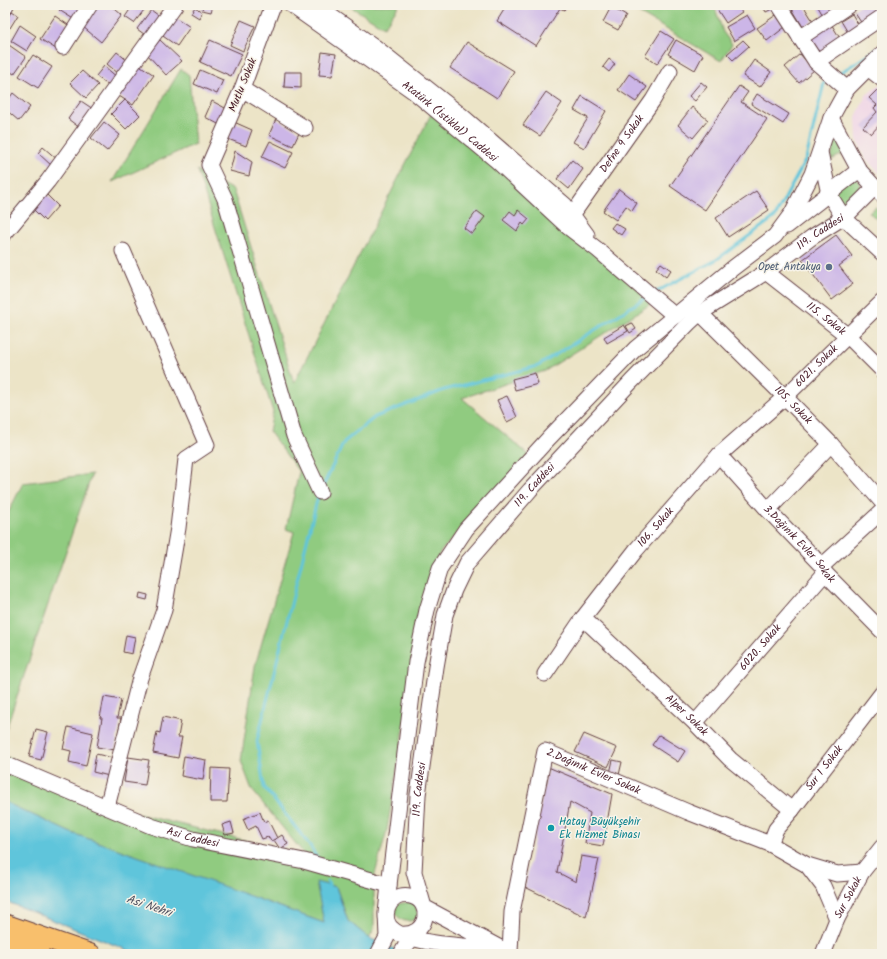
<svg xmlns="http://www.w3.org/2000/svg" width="887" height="959" font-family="Kalam,sans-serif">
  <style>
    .built { fill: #efd0e6 }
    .green { fill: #90cb80; stroke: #6d7556 }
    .water { fill: #5ec5db; stroke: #547283 }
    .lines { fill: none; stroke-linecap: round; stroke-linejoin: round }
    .stream { stroke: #5ec5db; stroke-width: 3 }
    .building { fill: #ccb6e7 }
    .minor-casing { stroke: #623d42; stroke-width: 17 }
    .major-casing { stroke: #623d42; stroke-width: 21 }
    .minor { stroke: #fff; stroke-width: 15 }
    .major { stroke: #f8bf6c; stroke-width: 19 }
    .service-dot { fill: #5c6f8a; stroke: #f7f3e8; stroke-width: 1.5 }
    .culture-dot { fill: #0f9aa8; stroke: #f7f3e8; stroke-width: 1.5 }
    .labels { text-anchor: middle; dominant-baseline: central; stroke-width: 3; stroke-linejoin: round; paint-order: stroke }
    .street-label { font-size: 11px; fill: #4a1f2b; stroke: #f7f3e8 }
    .service-label { font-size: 11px; fill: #4e5e75; stroke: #f7f3e8; text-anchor: end }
    .culture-label { font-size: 11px; fill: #0d838f; stroke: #f7f3e8; text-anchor: start }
    .water-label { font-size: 12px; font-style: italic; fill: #505160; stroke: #f7f3e8 }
  </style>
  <rect width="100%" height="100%" fill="#f7f3e8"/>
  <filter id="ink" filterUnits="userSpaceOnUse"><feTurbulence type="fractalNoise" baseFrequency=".025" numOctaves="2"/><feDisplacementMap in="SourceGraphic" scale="8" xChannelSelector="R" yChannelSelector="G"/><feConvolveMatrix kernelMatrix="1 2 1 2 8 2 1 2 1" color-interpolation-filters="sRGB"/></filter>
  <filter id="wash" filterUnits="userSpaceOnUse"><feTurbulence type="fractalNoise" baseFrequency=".012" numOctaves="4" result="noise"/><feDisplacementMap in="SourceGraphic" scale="16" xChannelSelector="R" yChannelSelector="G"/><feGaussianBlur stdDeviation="0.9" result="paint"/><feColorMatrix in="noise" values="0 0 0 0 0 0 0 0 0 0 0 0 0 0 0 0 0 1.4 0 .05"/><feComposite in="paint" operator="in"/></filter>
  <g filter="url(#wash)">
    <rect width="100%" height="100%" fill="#ece4c7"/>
    <path class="built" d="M882 83V176L864 157 857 139 856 117 866 95Z"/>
    <path class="green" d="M348 5H399L384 27Z
      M625 5H714L723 32 732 44 721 61Z
      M181 69 189 75 195 144 112 182Z
      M434 108 654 302 545 371 462 398 529 455 441 551 430 572 387 830 374 878V929L369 938 348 921 336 887 317 883 324 923 69 832 5 802V756L130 812 305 855 252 790 241 761 255 666 294 532 286 529 299 472 269 431 273 412 197 170 233 190 294 383Z
      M836 133 849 155H841L831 160Z
      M842 172C854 172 861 180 860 192L850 203H839L832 177Z
      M876 207 882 213V225L869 212Z
      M92 474 5 732V519L23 483Z
      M415 901 418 916C409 927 391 919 397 904Z
      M424 946 490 954H415Z"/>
    <path class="water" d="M5 802 69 832 220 885 324 923 316 882 336 887 348 921 369 938 406 954H137L5 901Z"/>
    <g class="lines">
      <path class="stream" d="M838 74 882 46
        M656 292 716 260 775 217 806 159 824 83 830 79
        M323 486 344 442 375 417 444 390 538 366 645 298
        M317 859 311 847 264 787 257 741 318 496
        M327 881 329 885"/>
    </g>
    <g id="blocks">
      <path class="building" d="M62 5H84L75 20 59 10Z
        M99 5H110L122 15 101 42 82 26Z
        M133 5H145L147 6 134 23 125 17Z
        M203 5H213L211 12 202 10Z
        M507 5H567L564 10 560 8 536 46 497 21Z
        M717 5H738L742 12 726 23 715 6Z
        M762 5H772L774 8 766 12Z
        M794 5H803L813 21 803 27 791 7Z
        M817 5H831L835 13 825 19Z
        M861 5H875L882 15 864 27 853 10Z
        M195 7 202 12 199 18 191 13Z
        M611 7 626 16 618 30 603 22Z
        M151 10 162 18 148 37 137 29Z
        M12 11 18 15 10 28 5 25V21Z
        M852 14 861 29 850 36 841 21Z
        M172 15 190 27 177 46 160 34Z
        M747 15 755 28 734 41 726 27Z
        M776 15 785 27 767 41 757 28Z
        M55 16 71 27 56 49 40 39Z
        M241 20 255 26 243 51 230 45Z
        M830 22 841 40 819 54 808 35Z
        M20 25 36 36 27 51 11 41Z
        M661 31 674 39 657 64 645 56Z
        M160 40 182 61 166 75 147 54Z
        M210 40 242 54 231 76 200 62Z
        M676 40 703 55 695 70 668 54Z
        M743 40 749 46 733 60 727 54Z
        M467 42 514 71 497 98 450 68Z
        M6 43 26 57 14 74 5 68Z
        M117 52 129 62 119 74 107 64Z
        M322 52 336 54 332 76 319 75Z
        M800 54 814 70 799 83 785 67Z
        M33 55 52 67 38 88 19 76Z
        M609 59 615 64 609 72 603 67Z
        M754 60 771 72 760 87 743 76Z
        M138 64 154 75 133 105 116 94Z
        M104 66 118 78 110 87 96 76Z
        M200 70 223 80 217 94 194 84Z
        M82 71 98 85 86 98 70 83Z
        M285 72H301V88L284 87Z
        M629 74 647 87 636 102 618 90Z
        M701 82 707 87 695 101 689 96Z
        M739 86 748 92 741 102 767 119 705 210 670 186Z
        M880 87 882 89V122L871 134 863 127 877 112 874 108 877 105 869 98Z
        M546 92 562 103 540 136 523 125Z
        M13 93 30 107 19 121 5 109V104Z
        M757 94 789 114 783 124 751 104Z
        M582 96 606 111 584 148 573 142 588 118 574 110Z
        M125 100 140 115 126 129 111 114Z
        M81 101 93 109 80 128 68 119Z
        M212 101 227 109 220 125 205 117Z
        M692 107 708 120 693 138 678 125Z
        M276 119 300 131 293 146 269 135Z
        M104 122 120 135 107 151 91 138Z
        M234 122 252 130 246 146 228 139Z
        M270 141 293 152 285 168 262 157Z
        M43 147 58 160 52 166 38 153Z
        M235 151 252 162 249 176 230 171Z
        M572 160 583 169 569 189 557 179Z
        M619 189 637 203 632 211 626 206 616 220 603 211Z
        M756 191 769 210 728 237 716 218Z
        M45 193 58 206 45 221 32 208Z
        M518 210 529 219 524 225 522 223 517 231 503 220 510 211 515 215Z
        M477 211 485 217 472 234 464 228Z
        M615 223 625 229 621 235 611 228Z
        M836 235 852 256 839 266 853 284 832 300 802 260Z
        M661 263 671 270 666 277 656 269Z
        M632 323 636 329 630 333 626 326Z
        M624 325 628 331 607 343 604 337Z
        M535 373 538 384 515 390 512 379Z
        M507 396 517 417 507 422 497 400Z
        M140 593 148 595 147 600 139 598Z
        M126 635 135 637 132 654 123 652Z
        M104 697 121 700 117 718H121L115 750 97 747 102 718H100Z
        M163 717 181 721 178 737H182L178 758 153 753 157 732 160 733Z
        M68 727 93 733 86 766 69 762 71 751 63 749Z
        M36 729 48 732 41 760 29 757Z
        M584 734 617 748 608 767 575 752Z
        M659 735 685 751 678 762 652 745Z
        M96 754 118 759 113 777 93 772Z
        M184 756 206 760 203 780 181 776Z
        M128 757 149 760 145 785 124 782Z
        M613 760 622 762 619 775 610 773Z
        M548 767 612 794 603 846 585 843 590 813 570 802 557 872 576 882 581 856 599 859 586 917 525 887Z
        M211 768 229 769 227 802H210Z
        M260 812 264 822 268 820 277 838 271 841 268 837 262 839 256 826 248 830 243 819Z
        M231 822 234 833 225 835 222 825Z
        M282 835 288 844 280 849 274 840Z"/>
    </g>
  </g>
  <g filter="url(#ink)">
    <use href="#blocks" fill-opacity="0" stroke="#623d42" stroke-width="1"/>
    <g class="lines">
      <defs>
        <g id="minor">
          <path d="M273 5 242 89 209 165 225 199 294 436 320 492"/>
          <path id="s1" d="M291 5 413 91 497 161 568 227 598 250 675 316"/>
          <path d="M315 5 375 47 462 116 565 205 587 235"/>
          <path d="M779 5 816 62 847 89"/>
          <path d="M5 7 6 5"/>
          <path d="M800 38 849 5"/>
          <path d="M63 47 90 5"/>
          <path d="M816 62 882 17"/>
          <path d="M868 68 882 79"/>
          <path d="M242 89 305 128"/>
          <path d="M831 118 859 170 881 194"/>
          <path d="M820 152 829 194 843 217 882 253"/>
          <path id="s2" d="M572 215 653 100 670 71"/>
          <path d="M787 226 859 170"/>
          <path d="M5 233 48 181 175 5"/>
          <path id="s3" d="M766 272 848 336 882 370"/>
          <path id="s4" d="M700 313 785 397 831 444 882 502"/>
          <path id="s5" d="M719 455 768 510 822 566 825 573 882 631"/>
          <path d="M768 510 831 444"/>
          <path d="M822 566 882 511"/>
          <path id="s6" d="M583 618 695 723 730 759 792 810"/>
          <path id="s7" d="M545 674 583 618 636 550 719 455 785 397 882 302"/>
          <path id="s8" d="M695 723 825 573"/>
          <path id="s9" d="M5 764 151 826 193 839 304 861 389 885"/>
          <path d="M107 807 140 678 164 610 178 528 186 459 207 445 123 251"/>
          <path id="s10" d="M770 844 776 829 792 810 882 693"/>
          <path d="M807 865 823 886 837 919"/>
          <path d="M399 934C429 938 434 901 410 896 389 891 377 920 395 931 416 945 471 946 497 949"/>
          <path id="s11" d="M504 950 424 907 414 872 418 795 436 667 445 615 454 590 467 563 530 490 631 382 689 323 700 313 766 272 812 237 847 215 875 187"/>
          <path id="s12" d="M510 952 512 912 545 751 688 812 770 844 807 865 837 874 862 872"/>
          <path d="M378 954 387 937 386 913 389 885 416 662 427 610 440 568 466 529 549 438 636 348 733 268 775 236 792 213 812 174 831 118 847 89 882 54"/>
          <path d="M401 954 405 947 418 931"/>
          <path id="s13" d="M823 954 837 919 862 872 882 847"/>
        </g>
        <path id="major" d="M5 924 91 954
          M5 941 40 954"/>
      </defs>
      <use href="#minor" class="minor-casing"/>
      <use href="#major" class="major-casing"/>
      <use href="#minor" class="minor"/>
      <use href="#major" class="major"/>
    </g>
  </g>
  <circle class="service-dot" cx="829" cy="267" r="4"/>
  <circle class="culture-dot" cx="551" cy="828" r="4"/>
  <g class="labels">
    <g class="street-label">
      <text transform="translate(243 85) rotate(-68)">Mutlu Sokak</text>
      <text stroke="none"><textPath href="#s1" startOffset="197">Atatürk (İstiklal) Caddesi</textPath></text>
      <text stroke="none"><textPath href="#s2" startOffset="87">Defne 9 Sokak</textPath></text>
      <text stroke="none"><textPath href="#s11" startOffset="930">119. Caddesi</textPath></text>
      <text stroke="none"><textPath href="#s3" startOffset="76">115. Sokak</textPath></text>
      <text stroke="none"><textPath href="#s7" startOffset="412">6021. Sokak</textPath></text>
      <text stroke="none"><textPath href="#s4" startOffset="131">105. Sokak</textPath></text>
      <text stroke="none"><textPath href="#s11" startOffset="546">119. Caddesi</textPath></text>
      <text stroke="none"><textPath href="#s7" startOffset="184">106. Sokak</textPath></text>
      <text stroke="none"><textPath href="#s5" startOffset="120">3.Dağınık Evler Sokak</textPath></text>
      <text stroke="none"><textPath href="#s8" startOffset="100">6020. Sokak</textPath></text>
      <text stroke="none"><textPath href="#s6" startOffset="142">Alper Sokak</textPath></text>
      <text stroke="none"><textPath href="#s10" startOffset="94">Sur 1 Sokak</textPath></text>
      <text stroke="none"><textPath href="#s12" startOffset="257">2.Dağınık Evler Sokak</textPath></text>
      <text stroke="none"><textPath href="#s11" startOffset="210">119. Caddesi</textPath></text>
      <text stroke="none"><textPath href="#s9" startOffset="202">Asi Caddesi</textPath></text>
      <text stroke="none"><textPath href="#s13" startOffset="62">Sur Sokak</textPath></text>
    </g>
    <g class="service-label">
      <text x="821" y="267">Opet Antakya</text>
    </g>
    <g class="culture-label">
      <text x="559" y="822">Hatay Büyükşehir<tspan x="559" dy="13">Ek Hizmet Binası</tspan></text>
    </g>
    <g class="water-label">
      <text transform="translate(149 906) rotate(18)">Asi Nehri</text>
    </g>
  </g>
  <rect width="887" height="959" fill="none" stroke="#f7f3e8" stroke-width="20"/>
</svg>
